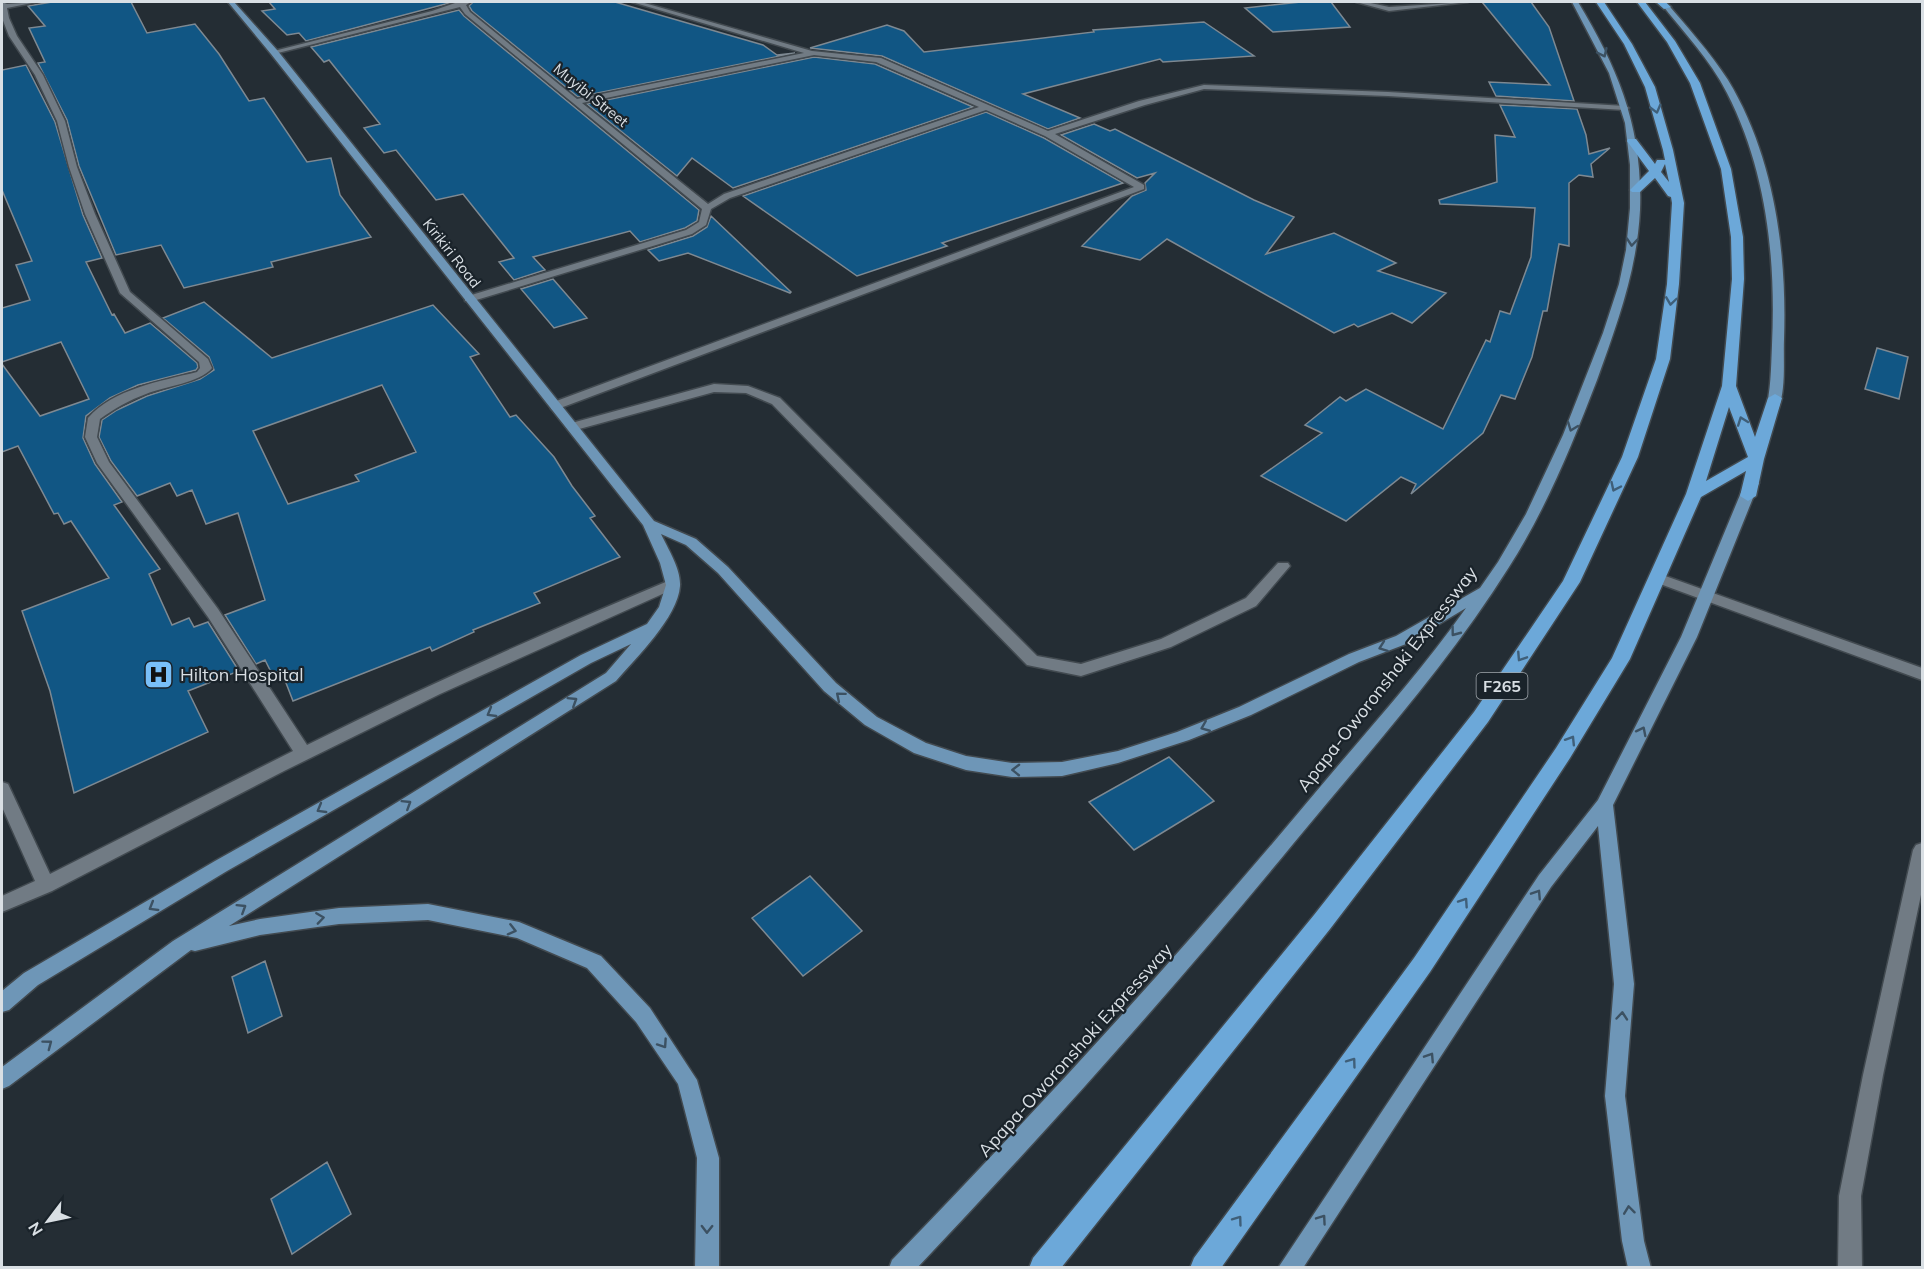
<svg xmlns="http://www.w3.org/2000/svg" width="1924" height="1269" font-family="Mulish,sans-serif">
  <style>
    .building { fill: #115684; stroke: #7e8992; stroke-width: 1.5; fill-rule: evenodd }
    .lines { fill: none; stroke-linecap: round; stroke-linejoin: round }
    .minor-casing { stroke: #424a50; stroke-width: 3 }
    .major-casing { stroke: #424a50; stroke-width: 3 }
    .highway-casing { stroke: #424a50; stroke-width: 3 }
    .minor { fill: #717b84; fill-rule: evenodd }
    .major { fill: #6e96b7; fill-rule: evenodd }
    .highway { fill: #6ca8d9; fill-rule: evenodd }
    .oneway { stroke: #3c5162 }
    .oneway2 { stroke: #3f5f79 }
    .labels { text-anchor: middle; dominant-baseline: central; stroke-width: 4.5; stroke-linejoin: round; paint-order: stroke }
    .far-street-label { font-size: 15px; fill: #d9dfe4; stroke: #1a232a }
    .shield { fill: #1a232a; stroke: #a0a7ac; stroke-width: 1.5 }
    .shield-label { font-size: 16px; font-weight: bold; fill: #d9dfe4 }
    .poi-label { font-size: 18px; fill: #d9dfe4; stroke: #1a232a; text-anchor: start }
    .street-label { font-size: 18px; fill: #d9dfe4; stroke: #1a232a }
  </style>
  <rect width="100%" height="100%" fill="#242d34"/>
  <path class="building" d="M52 2H131L147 33 195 24 219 54 249 101 264 98 307 162 331 158 340 195 371 237 271 262 273 267 184 288 161 245 116 255 79 166 67 120 38 63 45 62 29 28 45 26 28 6Z
    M269 2H453L306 41 299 33 287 35 262 11 275 9Z
    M473 2H615L763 45 777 55 795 53 578 97 472 11 469 6Z
    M1301 2H1331L1350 27 1273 32 1245 8Z
    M1482 2H1531L1549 27 1574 101 1496 96 1489 82 1550 85Z
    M459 10 464 16 699 210 697 221 685 228 640 242 630 231 533 257 545 270 514 280 499 262 514 258 463 194 436 200 396 150 384 153 364 128 380 124 329 60 324 62 311 47Z
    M1204 22 1254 56 1163 62 1160 59 1023 94 1080 118 1048 129 882 56 810 48 887 25 904 31 924 52 1094 32 1093 30Z
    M814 57 875 64 973 107 733 188 692 158 677 176 587 104Z
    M26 65 55 122 83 215 102 258 86 262 112 315 114 314 125 333 150 323 197 363 198 367 196 370 138 385 110 398 86 416 83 438 95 464 122 502 114 505 160 569 149 574 172 625 189 618 194 627 208 622 239 671 188 691 208 732 74 793 50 691 22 611 109 578 71 521 64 524 58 513 54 514 18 446 2 452V364L40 416 89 399 61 342 2 362V308L30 300 16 265 32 261 2 190V70Z
    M1500 105 1577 109 1586 135 1589 154 1610 148 1591 164 1593 177 1579 175 1569 183V246L1559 244 1547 311H1543L1532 357 1515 399 1501 395 1483 433 1411 494 1416 484 1401 477 1346 521 1261 476 1322 433 1305 425 1340 397 1346 401 1366 389 1443 429 1486 340 1490 342 1500 311 1510 314 1531 257 1535 208 1440 204 1439 200 1497 182 1495 135 1515 137Z
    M986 112 1044 138 1123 183 942 243 947 246 857 276 743 196Z
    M1094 124 1110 131 1115 129 1254 200 1294 217 1266 254 1334 233 1396 263 1378 271 1446 293 1412 323 1392 313 1358 327 1354 324 1334 333 1167 239 1140 260 1082 246 1132 196 1146 190 1145 183 1155 173 1137 178 1061 135Z
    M711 216 791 292 790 293 688 253 659 261 648 250 693 236 707 227Z
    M553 279 587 318 554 328 521 289Z
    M204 302 272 358 433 305 479 354 470 357 510 417 516 415 554 457 572 486 595 516 590 518 620 557 534 593 540 603 473 630 474 632 432 651 430 647 293 701 281 670 272 674 265 660 256 664 225 615 265 600 238 513 206 524 192 490 177 496 170 483 137 496 111 461 99 437 102 420 117 410 147 396 200 379 214 370 209 357 163 318ZM382 385 416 452 355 475 359 481 288 504 253 431Z
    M1877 348 1908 357 1899 399 1865 389Z
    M1169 757 1214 801 1134 850 1089 802Z
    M810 876 862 931 803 976 752 918Z
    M265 961 282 1016 248 1033 232 977Z
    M327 1162 351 1214 292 1254 271 1199Z"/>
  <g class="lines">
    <defs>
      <path id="minor" d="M2 2 7 4 37 2 7 8 9 18 17 36 43 75 65 121 77 167 95 214 130 292 208 359 212 368C200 383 165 386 146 394 129 400 114 409 100 419L97 437 109 462 218 609 307 745C425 686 546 632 668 581H678L680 584 678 587 440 694 284 771 52 891 2 912V896L35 881 2 807V782L8 784 50 874 293 751 208 617 97 463 85 437 88 418C113 389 161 381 197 372L200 368 199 362 120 293 85 214 69 167 57 121 35 75 9 36 2 18Z
        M458 2H471L466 5 470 12 577 99 804 53 632 2H641L812 51 881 58 1048 131 1139 101 1204 85 1388 92 1625 106 1629 108 1625 110 1388 96 1204 89 1145 105 1055 134 1144 185V189L555 410 551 409V403L1134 187 1045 136 986 110 730 198 711 209 706 225 692 234 473 301H465V297L686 230 699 222 702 209 465 14 460 7 274 54 270 52 432 11ZM814 55 876 62 979 107 724 194 708 204 582 103Z
        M1356 2H1366L1389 7 1468 2 1389 11Z
        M714 384 748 386 780 398 1037 656 1081 664 1161 639 1246 598 1278 563H1288L1290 566 1256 606 1171 647 1081 676 1027 665 772 404 746 393 714 392 572 431 566 427 568 424Z
        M1657 573 1922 668V680L1652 581 1650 578Z
        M1922 843V890L1883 1075 1861 1196 1862 1268H1838L1839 1196 1863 1075 1913 850 1916 845Z"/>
      <path id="major" d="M228 2H234L277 50 654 521 696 539 728 567 836 683 877 717 926 743 966 756 1012 763 1062 762 1118 751 1177 732 1239 707 1349 654 1396 636 1480 588 1498 562 1526 514 1563 435 1603 333 1619 284 1626 250 1630 208V165L1625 123 1609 73 1572 2H1578C1619 70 1643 129 1640 210 1637 271 1617 324 1597 380 1572 445 1546 509 1509 567 1447 666 1367 754 1293 844 1173 990 1047 1131 917 1268H889L892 1260C1038 1109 1180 955 1315 793 1366 732 1420 673 1466 608L1406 644 1359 662 1251 715 1189 740 1118 763 1062 776 1012 777 966 770 914 753 865 725 824 691 718 573 686 545 661 534C668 549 681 569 680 586 678 617 636 658 616 681L229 926 260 919 339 908 428 904 519 922 601 956 650 1008 697 1080 719 1158V1268H695L697 1158 678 1084 636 1022 587 968 517 938 428 920 339 924 260 935 195 951 191 950 9 1086 2 1089V1067L173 941 606 673 631 644 591 663 227 871 38 985 9 1010 2 1012V991L24 973 215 861 581 655 647 624 659 607 666 585 660 563 643 525 271 54Z
        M1660 2H1666C1687 27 1710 52 1728 80 1774 156 1787 252 1784 339 1783 363 1787 395 1775 416H1767L1765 413C1771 391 1771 368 1772 345 1776 260 1767 171 1727 93 1710 59 1683 32 1660 2Z
        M1752 479 1759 483 1697 637 1613 805 1634 984 1625 1096 1644 1241 1651 1268H1628L1622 1241 1605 1096 1614 984 1598 826 1551 887 1303 1268H1278L1539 875 1598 800 1681 637 1745 483Z"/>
      <path id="highway" d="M1596 2H1604L1632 44 1655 87 1673 150 1684 203 1679 284 1670 359 1638 457 1580 582 1488 722 1330 929 1061 1268H1029L1033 1258 1314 915 1474 712 1563 581 1622 457 1656 359 1667 284 1672 203 1671 197 1668 196 1655 178 1640 192H1632L1630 190 1649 171 1627 141 1628 139H1636L1655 164 1657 160H1665L1663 150 1645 87 1624 44ZM1665 164 1669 182 1661 172Z
        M1637 2H1645L1675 41 1700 83 1731 169 1743 237 1744 279 1736 386 1755 437 1768 398 1775 394 1782 398 1764 459 1756 496 1748 501 1740 496 1746 471 1701 497 1630 659 1570 758 1430 972 1221 1268H1190L1194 1258 1414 958 1556 748 1612 658 1686 494 1722 386 1732 279 1731 237 1721 169 1690 83 1667 42ZM1729 407 1748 457 1706 481Z
        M1656 2H1665L1671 7 1664 9Z"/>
    </defs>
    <use href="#minor" class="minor-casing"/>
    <use href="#major" class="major-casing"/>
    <use href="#highway" class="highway-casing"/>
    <use href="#minor" class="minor"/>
    <use href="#major" class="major"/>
    <use href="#highway" class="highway"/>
  </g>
  <defs><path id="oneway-chevron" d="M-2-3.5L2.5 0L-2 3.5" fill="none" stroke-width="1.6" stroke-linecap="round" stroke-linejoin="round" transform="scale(1.5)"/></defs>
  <g class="oneway">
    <use href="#oneway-chevron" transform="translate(1603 53) rotate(65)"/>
    <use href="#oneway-chevron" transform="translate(1632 242) rotate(95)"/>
    <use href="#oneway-chevron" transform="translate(1572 427) rotate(111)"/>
    <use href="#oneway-chevron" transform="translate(1455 632) rotate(127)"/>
    <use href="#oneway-chevron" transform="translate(1383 647) rotate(160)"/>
    <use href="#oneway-chevron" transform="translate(840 696) rotate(-140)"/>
    <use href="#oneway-chevron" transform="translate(573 701) rotate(-32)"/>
    <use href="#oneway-chevron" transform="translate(491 713) rotate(150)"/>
    <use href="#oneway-chevron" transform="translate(1205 727) rotate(158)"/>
    <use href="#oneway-chevron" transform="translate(1642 731) rotate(-63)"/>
    <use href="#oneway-chevron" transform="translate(1016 770) rotate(-179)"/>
    <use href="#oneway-chevron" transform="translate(407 804) rotate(-32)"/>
    <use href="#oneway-chevron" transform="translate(321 809) rotate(150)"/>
    <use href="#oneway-chevron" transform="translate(1537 894) rotate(-57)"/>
    <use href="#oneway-chevron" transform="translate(153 907) rotate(149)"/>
    <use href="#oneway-chevron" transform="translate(242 908) rotate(-32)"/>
    <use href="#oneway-chevron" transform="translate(320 918) rotate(-8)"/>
    <use href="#oneway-chevron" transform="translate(512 930) rotate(14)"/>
    <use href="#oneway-chevron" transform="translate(1622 1016) rotate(-85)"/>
    <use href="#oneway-chevron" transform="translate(48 1044) rotate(-37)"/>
    <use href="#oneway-chevron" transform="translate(663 1044) rotate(56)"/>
    <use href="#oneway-chevron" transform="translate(1430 1057) rotate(-57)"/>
    <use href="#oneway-chevron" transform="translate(1629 1210) rotate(-97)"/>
    <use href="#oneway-chevron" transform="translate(1322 1219) rotate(-55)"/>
    <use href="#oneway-chevron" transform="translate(707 1229) rotate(91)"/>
  </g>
  <g class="oneway2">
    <use href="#oneway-chevron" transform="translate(1656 109) rotate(75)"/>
    <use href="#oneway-chevron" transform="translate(1671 301) rotate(98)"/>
    <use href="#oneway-chevron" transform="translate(1742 421) rotate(-110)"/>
    <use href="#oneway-chevron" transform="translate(1615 487) rotate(115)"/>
    <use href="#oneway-chevron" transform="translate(1521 657) rotate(123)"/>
    <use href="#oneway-chevron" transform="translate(1571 740) rotate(-58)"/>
    <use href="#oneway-chevron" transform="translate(1464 902) rotate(-56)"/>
    <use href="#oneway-chevron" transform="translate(1352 1062) rotate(-54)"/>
    <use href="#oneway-chevron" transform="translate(1238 1220) rotate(-54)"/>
  </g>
  <defs>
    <symbol id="hospital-square" viewBox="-11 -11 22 22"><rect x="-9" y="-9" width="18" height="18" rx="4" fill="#79bff8" stroke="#1a232a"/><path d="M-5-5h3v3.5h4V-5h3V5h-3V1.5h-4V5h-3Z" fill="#111"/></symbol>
  </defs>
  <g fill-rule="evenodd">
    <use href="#hospital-square" x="142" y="658" width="33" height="33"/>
  </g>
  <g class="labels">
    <g class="far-street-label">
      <text transform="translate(591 95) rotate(39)">Muyibi Street</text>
      <text transform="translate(452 253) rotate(52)">Kirikiri Road</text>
    </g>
    <rect class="shield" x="1476.5" y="673" width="51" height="26" rx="4.5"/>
    <g class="shield-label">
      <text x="1502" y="686">F265</text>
    </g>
    <g class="poi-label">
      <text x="180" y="674">Hilton Hospital</text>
    </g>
    <g class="street-label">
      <text transform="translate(1387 679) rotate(-52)">Apapa-Oworonshoki Expressway</text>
      <text transform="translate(1075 1050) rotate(-48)">Apapa-Oworonshoki Expressway</text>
    </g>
  </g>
  <rect width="1924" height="1269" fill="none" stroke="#d9dfe4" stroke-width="6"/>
  <g transform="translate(48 1221) rotate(238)" stroke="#1a232a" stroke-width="4.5" paint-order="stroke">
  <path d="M0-4.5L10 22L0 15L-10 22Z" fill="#d9dfe4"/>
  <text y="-9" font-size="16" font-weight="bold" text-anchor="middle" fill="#d9dfe4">N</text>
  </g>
</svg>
